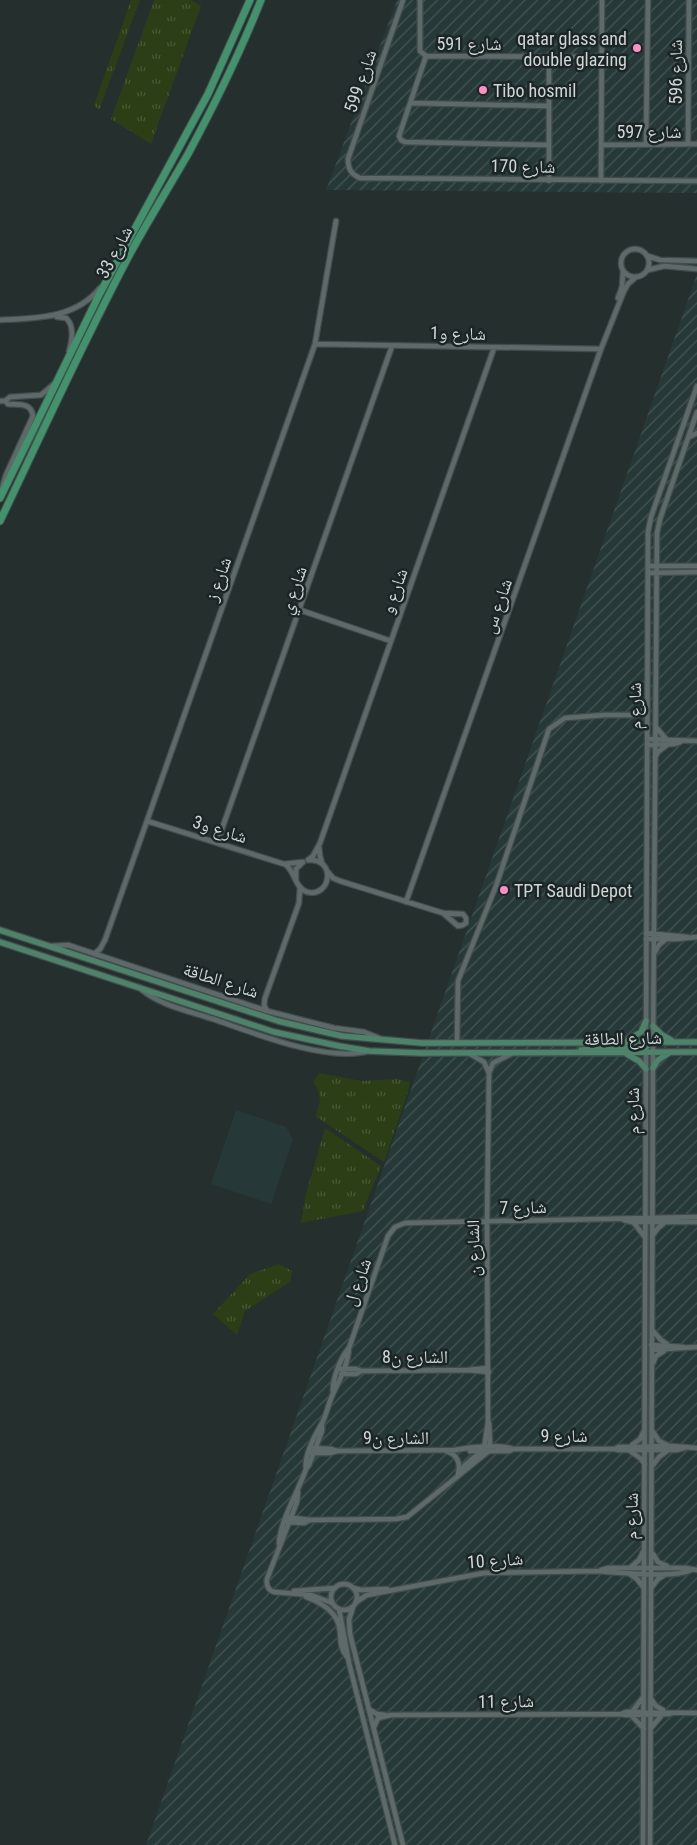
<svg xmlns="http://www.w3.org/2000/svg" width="697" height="1845" font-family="'Roboto Condensed','Noto Naskh Arabic',sans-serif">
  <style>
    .built { fill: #263938 }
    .industrial { fill: url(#industrial-furrows) }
    .grass { fill: url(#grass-tufts) }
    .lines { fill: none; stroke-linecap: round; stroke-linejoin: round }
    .minor-casing { stroke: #434c4c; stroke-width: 7 }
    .major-casing { stroke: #434c4c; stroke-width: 8 }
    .highway-casing { stroke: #434c4c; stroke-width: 9 }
    .minor { stroke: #5e6a69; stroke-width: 4.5 }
    .major { stroke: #4d826b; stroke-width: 5.5 }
    .highway { stroke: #42926d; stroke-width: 7 }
    .poi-dot { fill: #fc8fc3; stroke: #1b2525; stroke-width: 2 }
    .labels { text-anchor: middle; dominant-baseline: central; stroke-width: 5; stroke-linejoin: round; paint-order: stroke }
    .poi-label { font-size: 18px; fill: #cfd6d5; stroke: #1b2525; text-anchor: start }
    .street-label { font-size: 18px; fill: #cfd6d5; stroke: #1b2525 }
  </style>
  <defs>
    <pattern id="industrial-furrows" width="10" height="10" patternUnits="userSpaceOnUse" patternTransform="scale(1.25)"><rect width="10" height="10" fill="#263938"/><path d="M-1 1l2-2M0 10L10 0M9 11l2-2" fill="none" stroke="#445554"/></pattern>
    <pattern id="grass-tufts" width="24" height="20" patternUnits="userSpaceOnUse" patternTransform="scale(1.25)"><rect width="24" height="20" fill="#2c3e15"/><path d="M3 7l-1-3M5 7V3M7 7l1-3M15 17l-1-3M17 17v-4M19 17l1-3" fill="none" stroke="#4a5936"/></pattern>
  </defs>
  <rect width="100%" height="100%" fill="#242f2e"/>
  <path class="built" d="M236 1110 286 1127 293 1140 271 1204 211 1184Z"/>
  <path class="industrial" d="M397 0H697V193L326 190Z
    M697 274V1845H146Z"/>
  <path class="grass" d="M131 0H140L99 110 94 105Z
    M154 0H191L201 6 151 144 111 119Z
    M319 1073 362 1081 396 1079 410 1082 407 1095 384 1162 315 1116C321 1103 322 1094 313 1082Z
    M325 1128 381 1166 363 1211 301 1223 306 1194Z
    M279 1264 292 1271 290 1282 245 1311 237 1335 213 1314 250 1274Z"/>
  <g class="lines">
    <defs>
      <path id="minor" d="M403 0 348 159C348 169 351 174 360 178L697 181
        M420 0V51L426 56
        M426 56 399 136 401 140 405 142 549 145
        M426 56 602 57
        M411 103 549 106
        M646 144 648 0
        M688 144 689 0
        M602 145 697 144
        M549 181V57
        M601 181 602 0
        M621 263a14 14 0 1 1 28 0a14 14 0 1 1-28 0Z
        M648 256 660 260 697 261
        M648 270 664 266 697 269
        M618 298 622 287 623 271
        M57 317 66 318C75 326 72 341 69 351
        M0 320C36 318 75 319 100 288
        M315 344 601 349
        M0 401H5L8 404C19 405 31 402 33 416L6 475 1 491
        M5 401 10 397 41 395 54 384
        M689 437 697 433
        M648 566H697
        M648 573 697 572
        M300 610 391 641
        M656 727 666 739
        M647 739 697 741
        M647 745 674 744 680 742
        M655 757 658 752 667 745
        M147 821 284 864 303 862
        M217 843 392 346
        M319 847 320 856 322 863
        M308 860 313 856 320 843 494 348
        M286 865C295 872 295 888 307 892 331 898 337 858 308 860
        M328 872 333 878 340 881 443 913 463 914 466 918V923L463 925 458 926 443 913
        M296 879V869L302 863
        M406 902 601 349 624 291 628 284 636 277
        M646 933 687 937
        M646 939H677L697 937
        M51 946 68 945 267 1011 334 1028 364 1032 379 1038
        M655 952 659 945 666 939
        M94 954 100 949 105 940 315 344 336 221
        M142 990C162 1006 189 1011 213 1019 254 1033 323 1061 365 1052
        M267 1011 264 1005 265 998 299 903 300 887
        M457 1043 458 981 496 886 549 729 565 718 605 715H637L647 707
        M470 1054 484 1062 489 1073
        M624 1220 632 1222H697
        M634 1223 644 1236
        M653 1235 658 1228 664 1223
        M653 1331 661 1340 667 1344
        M651 1345 683 1347
        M652 1350 697 1347
        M653 1363 656 1356 664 1351
        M339 1369H356L361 1371 468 1370 488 1368
        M468 1370 489 1372
        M341 1374H356L361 1371
        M333 1392C332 1380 340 1359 348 1349
        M653 1432 659 1441 667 1445
        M632 1445 640 1439 644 1431
        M311 1448 331 1449 337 1451 457 1450
        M615 1449 618 1447 671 1446 697 1448
        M455 1450C470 1447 499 1444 513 1449H615L618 1450H676L684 1448
        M446 1451C457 1454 461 1463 458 1474
        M470 1451H509L513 1449
        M630 1451 640 1458 645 1464
        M311 1453H330L337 1451
        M653 1465 659 1457 667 1451
        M306 1469C304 1456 314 1437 321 1425 326 1417 328 1405 332 1396 339 1381 348 1365 349 1348L388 1236 395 1227 405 1223 697 1217
        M462 1471 464 1466 484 1449 488 1422 487 1222 489 1073 493 1063 511 1054
        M298 1492 297 1502 267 1579C266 1586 268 1590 274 1592L311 1595 332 1603
        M286 1517 310 1520 396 1519 407 1517 489 1451 490 1443 489 1423
        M287 1522 304 1523 310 1520
        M279 1544C280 1521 298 1492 306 1469L309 1465 322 1431V1425
        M653 1554 658 1562 667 1566
        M631 1567 639 1560 643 1552
        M601 1570 608 1568H686L697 1570
        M628 1573 637 1579 644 1588
        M331 1597a13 13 0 1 1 26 0a13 13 0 1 1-26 0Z
        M652 1587 658 1579 666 1574
        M353 1588 361 1590 387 1589
        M294 1591 335 1588
        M306 1597C322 1603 338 1612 340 1631 341 1642 340 1648 347 1657
        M356 1602 367 1595 484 1573 600 1571 608 1572C627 1573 675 1578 691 1570
        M353 1607 349 1620 350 1634 403 1845
        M339 1609 349 1663 395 1845
        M651 1699 656 1706 663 1710
        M370 1710 377 1714 385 1715
        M632 1712 643 1697
        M621 1714 626 1712 697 1713
        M631 1715 644 1729
        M374 1727 378 1718 391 1715 621 1714 626 1715 668 1714 672 1713
        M651 1728 662 1715
        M643 1845 648 532 651 517 697 386
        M650 1845 653 1053 657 533 660 519 697 412"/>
      <path id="major" d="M0 930 278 1021 342 1036 422 1043 697 1042
        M0 942 274 1032 339 1046 369 1051 421 1053 697 1052
        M653 1026 662 1035 671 1040
        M628 1040 641 1032 646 1021
        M581 1050 646 1047 653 1042
        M627 1054 639 1061 646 1069
        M653 1068 658 1060 669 1053"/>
      <path id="highway" d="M0 498 100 293 208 94 250 0
        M0 521C43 431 84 340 131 252 149 219 169 187 188 154 215 104 240 53 261 0"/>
    </defs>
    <use href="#minor" class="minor-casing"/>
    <use href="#major" class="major-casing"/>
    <use href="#highway" class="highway-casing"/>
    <use href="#minor" class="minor"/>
    <use href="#major" class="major"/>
    <use href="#highway" class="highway"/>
  </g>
  <g class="poi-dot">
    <circle cx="637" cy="48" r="5"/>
    <circle cx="483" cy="90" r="5"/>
    <circle cx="504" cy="890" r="5"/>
  </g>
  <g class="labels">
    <g class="poi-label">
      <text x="627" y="38" text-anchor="end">qatar glass and<tspan x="627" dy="21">double glazing</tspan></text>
      <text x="493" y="90">Tibo hosmil</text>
      <text x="514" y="890">TPT Saudi Depot</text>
    </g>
    <g class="street-label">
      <text x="469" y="43">شارع 591</text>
      <text transform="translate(675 72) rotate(-90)">شارع 596</text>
      <text transform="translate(360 81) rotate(-71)">شارع 599</text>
      <text x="649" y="131">شارع 597</text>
      <text transform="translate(523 166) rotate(1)">شارع 170</text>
      <text transform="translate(114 252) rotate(-62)">شارع 33</text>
      <text transform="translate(458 333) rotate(1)">شارع و1</text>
      <text transform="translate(218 579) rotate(-71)">شارع ز</text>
      <text transform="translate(293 590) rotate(-71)">شارع ي</text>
      <text transform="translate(394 591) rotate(-71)">شارع و</text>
      <text transform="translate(497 606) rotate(-71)">شارع س</text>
      <text transform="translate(634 706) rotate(-90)">شارع م</text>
      <text transform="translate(220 829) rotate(17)">شارع و3</text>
      <text transform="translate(221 980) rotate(18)">شارع الطاقة</text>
      <text transform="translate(623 1038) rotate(-1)">شارع الطاقة</text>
      <text transform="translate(632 1111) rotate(-90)">شارع م</text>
      <text transform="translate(523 1207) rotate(-1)">شارع 7</text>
      <text transform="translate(473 1248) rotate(-91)">الشارع ن</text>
      <text transform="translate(357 1282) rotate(-70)">شارع ل</text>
      <text x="415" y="1356">الشارع ن8</text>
      <text x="564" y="1435">شارع 9</text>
      <text x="396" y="1437">الشارع ن9</text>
      <text transform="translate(631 1516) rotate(-89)">شارع م</text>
      <text transform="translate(495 1560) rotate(-4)">شارع 10</text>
      <text transform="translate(506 1701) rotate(-1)">شارع 11</text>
    </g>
  </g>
</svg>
